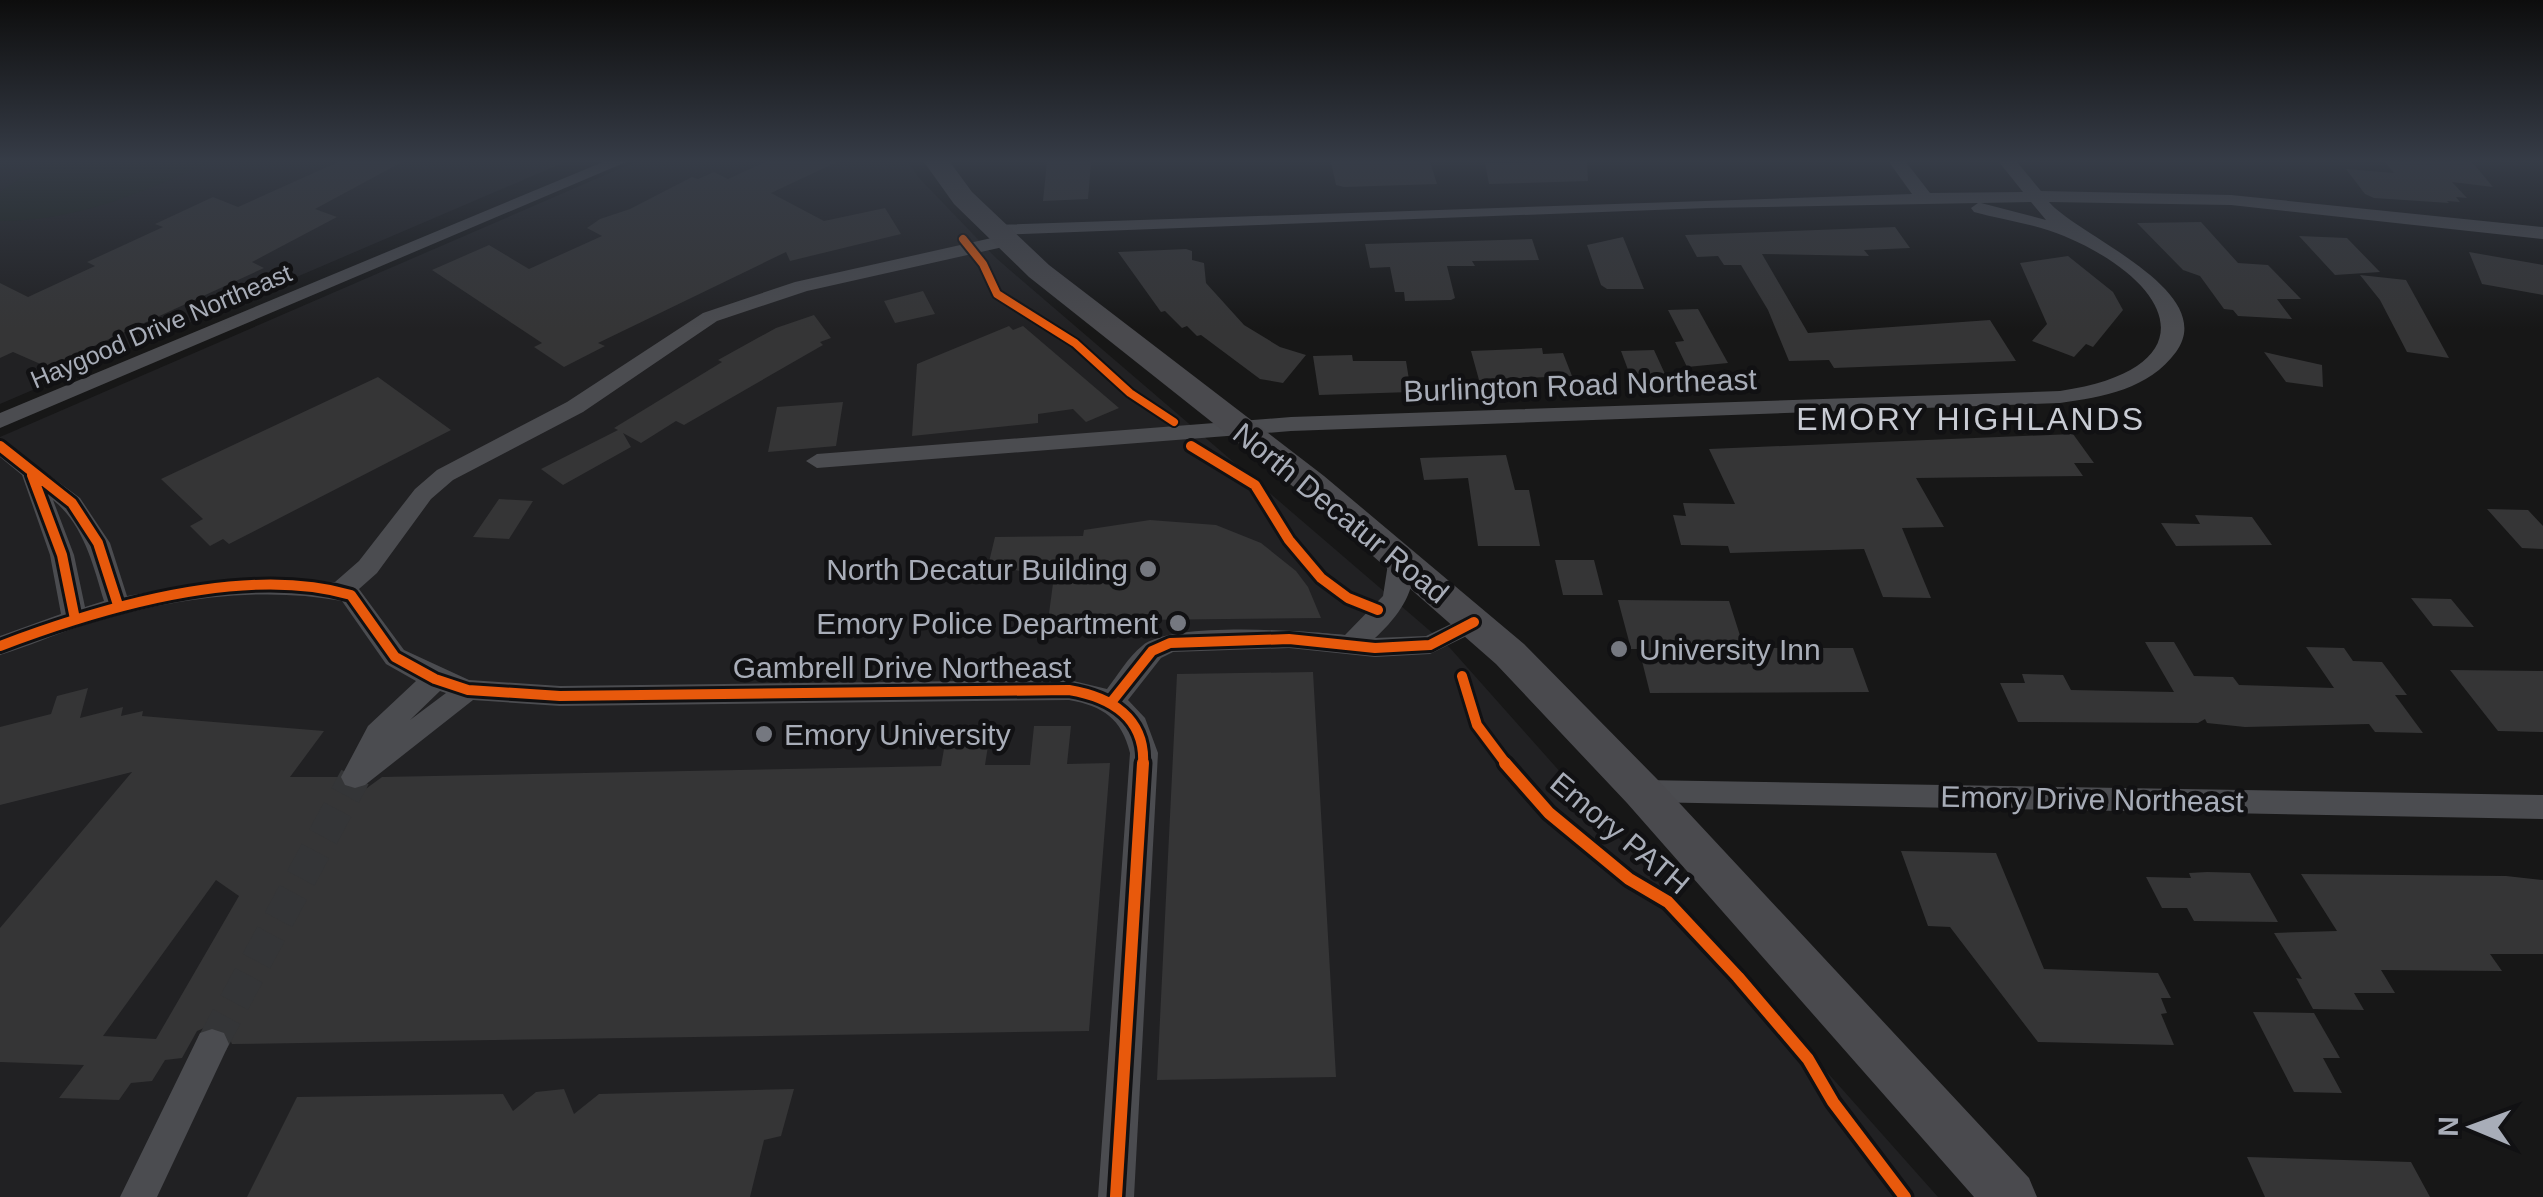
<svg xmlns="http://www.w3.org/2000/svg" width="2543" height="1197" font-family="Helvetica,sans-serif">
  <style>
    .built { fill: #212123 }
    .green { fill: #1d241e }
    .building { fill: #353536; fill-rule: evenodd }
    .lines { fill: none; stroke-linecap: round; stroke-linejoin: round }
    .minor-tunnel { stroke: #343537; stroke-width: 31; stroke-dasharray: 31 16; stroke-linecap: butt }
    .minor { fill: #4b4c50; fill-rule: evenodd }
    .secondary { fill: #4a4a4e; fill-rule: evenodd }
    .cycleway-far2-casing { stroke: #111113; stroke-width: 12 }
    .cycleway-far1-casing { stroke: #111113; stroke-width: 16 }
    .cycleway-casing { stroke: #111113; stroke-width: 19 }
    .cycleway-far2 { stroke: #e8590c; stroke-width: 8 }
    .cycleway-far1 { stroke: #e8590c; stroke-width: 10 }
    .cycleway { stroke: #e8590c; stroke-width: 12 }
    .poi-dot { fill: #757880; stroke: #111113; stroke-width: 4 }
    .labels { text-anchor: middle; dominant-baseline: central; stroke-width: 9; stroke-linejoin: round; paint-order: stroke }
    .far-street-label { font-size: 25px; fill: #a8adb8; stroke: #111113 }
    .street-label { font-size: 30px; fill: #a8adb8; stroke: #111113 }
    .poi-label { font-size: 30px; fill: #a8adb8; stroke: #111113; text-anchor: end }
    .neighbourhood-label { font-size: 32px; letter-spacing: 2.5px; fill: #c9ccd4; stroke: #111113 }
  </style>
  <rect width="100%" height="100%" fill="#171717"/>
  <path class="built" d="M0 162H565L0 404Z
    M635 162H908L919 178 996 258 1450 648 1938 1197H0V437Z"/>
  <path class="green" d="M44 162H210C142 193 76 221 0 221V192Z"/>
  <path class="building" d="M338 162H402L315 209 337 217 252 262 264 268 59 362 45 366 13 352 0 358V283L28 297 95 266 87 262 163 227 155 224 213 197 238 207Z
    M765 162H837L771 193 824 221 885 208 901 234 790 261 786 252 598 343 605 346 564 367 534 347 542 343 432 270 489 245 529 269 602 236 587 228 600 219 630 209 692 177 698 179 714 172 728 179Z
    M1047 162H1091L1088 199 1043 201Z
    M1331 162H1430L1437 184 1344 187 1336 185Z
    M1587 162 1588 181 1489 184 1485 163Z
    M2385 162H2472L2493 187 2452 182 2467 198 2456 197 2460 202 2447 201 2449 203 2374 198 2365 194 2346 169 2394 173Z
    M2201 222 2238 263 2268 265 2301 299H2277L2292 319 2238 316 2233 310 2224 309 2200 276 2183 270 2137 223Z
    M1895 227 1910 248 1864 250 1869 256 1762 254 1808 333 1990 320 2016 361 1834 368 1829 360 1789 361 1768 310 1741 265H1724L1718 256 1697 257 1685 235Z
    M2299 236 2347 238 2380 272 2335 275Z
    M1623 237 1644 289H1607L1601 285 1587 245Z
    M1532 239 1539 260 1472 261 1475 266H1447L1455 298 1451 300 1405 301 1404 292H1395L1390 267 1370 268 1365 244Z
    M1186 249 1192 251V260L1204 263 1206 283 1244 325 1280 347 1306 355 1283 383 1260 379 1201 335 1197 336 1187 326 1182 328 1165 311 1161 312 1118 252Z
    M2469 252 2543 265V295L2482 284Z
    M2068 256 2113 292 2123 310 2093 347 2086 344 2074 357 2032 341 2047 324 2020 263Z
    M2360 275 2406 280 2449 358 2407 352 2380 300Z
    M923 291 935 314 895 323 884 301Z
    M1698 309 1728 363 1687 367 1675 342 1684 341 1668 310Z
    M814 315 831 338 820 342 823 345 684 425 676 421 641 443 623 433 631 447 563 485 541 469 618 430 614 428 722 362 718 360 776 328Z
    M1009 326 1013 330 1023 326 1119 408 1086 422 1073 409 1038 414V423L912 436 917 364Z
    M1542 348 1543 354 1563 353 1572 376 1479 380 1471 351Z
    M1654 350 1665 374 1630 375 1621 351Z
    M2264 352 2322 365 2323 387 2286 382Z
    M1352 355 1353 361H1406L1411 392 1319 395 1313 356Z
    M378 377 451 430 229 544 223 539 210 546 190 526 203 519 161 479Z
    M843 402 836 446 768 452 777 407Z
    M2073 434 2094 463H2074L2083 476 1916 478 1944 527 1902 528 1931 598 1883 597 1864 549 1730 553 1728 546 1681 545 1673 515 1686 516 1683 503 1735 504 1709 449Z
    M1506 455 1515 490H1529L1540 546H1478L1468 478 1424 480 1420 458Z
    M499 499 533 501 509 539 473 537Z
    M2487 509 2528 510 2543 526V549L2522 548Z
    M2195 515 2252 517 2272 545 2176 546 2161 523 2200 524Z
    M1150 520 1216 525 1261 543 1296 571 1308 587 1321 618 1048 621 1054 576 988 566 995 537 1083 536 1084 530Z
    M1555 560H1594L1603 595H1563Z
    M2411 598 2451 599 2474 627 2433 626Z
    M1618 600 1729 601 1744 648H1853L1869 692 1650 693 1639 649H1631Z
    M2145 642H2174L2194 676 2233 677 2239 685 2334 688 2306 647 2344 648 2353 661 2382 662 2407 695H2395L2423 733 2375 732 2369 724 2245 727 2207 723 2205 719 2198 723 2018 722 2000 683H2025L2022 674 2063 675 2071 690 2174 692Z
    M2450 670 2543 671V732L2498 731Z
    M1313 672 1336 1077 1157 1080 1177 674Z
    M88 688 80 718 123 707 121 716 143 711 142 716 324 731 290 777H338L342 787 354 792 367 788 382 777 941 766 947 732 990 733 985 765H1030L1034 726H1071L1067 764 1110 763 1089 1031 232 1044 225 1029 211 1025 197 1031 182 1058 165 1060 152 1081 131 1083 119 1100 59 1098 84 1065 0 1062V928L132 772 0 805V727L51 714 57 696ZM216 880 239 896 156 1039 103 1036Z
    M1901 851 1996 853 2044 969 2158 973 2171 998H2161L2167 1013 2161 1014 2174 1045 2038 1042 1950 927 1928 926Z
    M2207 872 2250 873 2278 922 2194 921 2187 908H2162L2146 877 2191 878 2189 873Z
    M2301 874 2506 876 2543 880V954H2490L2502 971 2381 970 2395 993H2354L2364 1010 2313 1009 2296 978 2302 979 2274 933 2337 931Z
    M2253 1012 2314 1013 2340 1058H2323L2342 1093 2294 1092Z
    M564 1089 574 1114 599 1094 794 1089 781 1136 764 1140 750 1197H247L297 1097 503 1094 513 1111 536 1092Z
    M2247 1157 2411 1162 2430 1197H2265Z"/>
  <g class="lines">
    <path class="minor-tunnel" d="M212 1044 355 777"/>
    <path class="minor" d="M603 162H626L0 428V413Z
      M1889 162H1906L1930 193 2023 192 1999 162H2017L2041 191 2231 195 2543 227V239L2231 205 2049 202C2078 236 2220 291 2176 352 2149 389 2103 397 2060 403L1291 431 817 468 806 461 817 454 1291 417 2060 391C2209 369 2178 284 2064 236 2036 224 2003 220 1974 212L1971 208 1978 203 1707 208 994 235 985 230 994 225 1912 194ZM2031 202 2046 220 1981 203Z
      M1005 235 1012 237V245L807 291 717 321 583 412 453 480 431 499 377 573 359 589 404 650 469 680 560 686 1069 680 1107 689C1118 675 1128 657 1142 646 1171 621 1305 631 1345 635L1383 596 1390 551H1408C1424 584 1398 617 1375 638L1426 636 1474 613 1483 616 1487 622 1483 628 1430 654 1375 657 1289 648 1173 652 1161 658 1128 700 1145 718 1158 753 1134 1197H1098L1130 753C1122 719 1103 706 1069 700L560 706 473 700 365 785 355 788 345 785 341 777 368 726 416 681 386 664 342 601C256 585 163 600 81 626 53 635 27 647 0 655V636L61 614 50 555 22 475 0 457V439L80 498 110 543 127 596 220 580 335 582 359 561 415 489 437 470 567 402 703 313 795 282ZM53 500C84 525 93 565 104 601L85 607 74 555ZM440 691 446 693 410 720Z
      M1642 780 2543 795V819L1642 802 1632 799 1628 791 1632 783Z
      M212 1029 224 1033 229 1044 157 1197H120L200 1033Z"/>
    <path class="secondary" d="M924 162H950L972 192 1049 265 1324 476 1524 644 1657 779 2029 1178 2037 1197H1974L1627 803 1496 664 1300 492 1029 277 954 204Z"/>
    <defs>
      <path id="cycleway-far2" d="M963 239 983 264 997 294 1075 343 1130 393 1174 422"/>
      <path id="cycleway-far1" d="M0 446 72 503 98 543 118 605
        M1191 446 1255 485 1289 540 1321 578 1348 598 1378 610
        M32 475 62 555 75 619
        M0 646C100 608 245 564 351 595L395 657 435 679 468 690 560 696 1069 690C1111 697 1146 718 1143 765
        M1462 676 1477 725 1507 765
        M1113 700 1152 651 1170 643 1289 639 1375 648 1430 645 1474 622"/>
      <path id="cycleway" d="M1505 763 1549 813 1629 879 1668 902 1738 977 1808 1059 1833 1102 1905 1197
        M1116 1197 1143 763"/>
    </defs>
    <use href="#cycleway-far2" class="cycleway-far2-casing"/>
    <use href="#cycleway-far1" class="cycleway-far1-casing"/>
    <use href="#cycleway" class="cycleway-casing"/>
    <use href="#cycleway-far2" class="cycleway-far2"/>
    <use href="#cycleway-far1" class="cycleway-far1"/>
    <use href="#cycleway" class="cycleway"/>
  </g>
  <linearGradient id="sky" x2="0" y2="1"><stop stop-color="#0d0d0d"/><stop offset="0.49" stop-color="#363c47"/><stop offset="1" stop-color="#363c47" stop-opacity="0"/></linearGradient>
  <rect width="2543" height="329" fill="url(#sky)"/>
  <g class="poi-dot">
    <circle cx="1148" cy="569" r="10"/>
    <circle cx="1178" cy="623" r="10"/>
    <circle cx="1619" cy="649" r="10"/>
    <circle cx="764" cy="734" r="10"/>
  </g>
  <g class="labels">
    <g class="far-street-label">
      <text transform="translate(161 326) rotate(-23)">Haygood Drive Northeast</text>
    </g>
    <g class="street-label">
      <text transform="translate(1580 385) rotate(-2)">Burlington Road Northeast</text>
      <text transform="translate(1341 513) rotate(39)">North Decatur Road</text>
      <text x="902" y="667">Gambrell Drive Northeast</text>
      <text transform="translate(2092 799) rotate(1)">Emory Drive Northeast</text>
      <text transform="translate(1620 833) rotate(40)">Emory PATH</text>
    </g>
    <g class="poi-label">
      <text x="1128" y="569">North Decatur Building</text>
      <text x="1158" y="623">Emory Police Department</text>
      <text x="1639" y="649" text-anchor="start">University Inn</text>
      <text x="784" y="734" text-anchor="start">Emory University</text>
    </g>
    <g class="neighbourhood-label">
      <text x="1971" y="419">EMORY HIGHLANDS</text>
    </g>
  </g>
  <g transform="translate(2473 1127) rotate(271)" stroke="#111113" stroke-width="8" paint-order="stroke">
  <path d="M0-8L18 38L0 25L-18 38Z" fill="#a8adb8"/>
  <text y="-15" font-size="28" font-weight="bold" text-anchor="middle" fill="#a8adb8">N</text>
  </g>
</svg>
